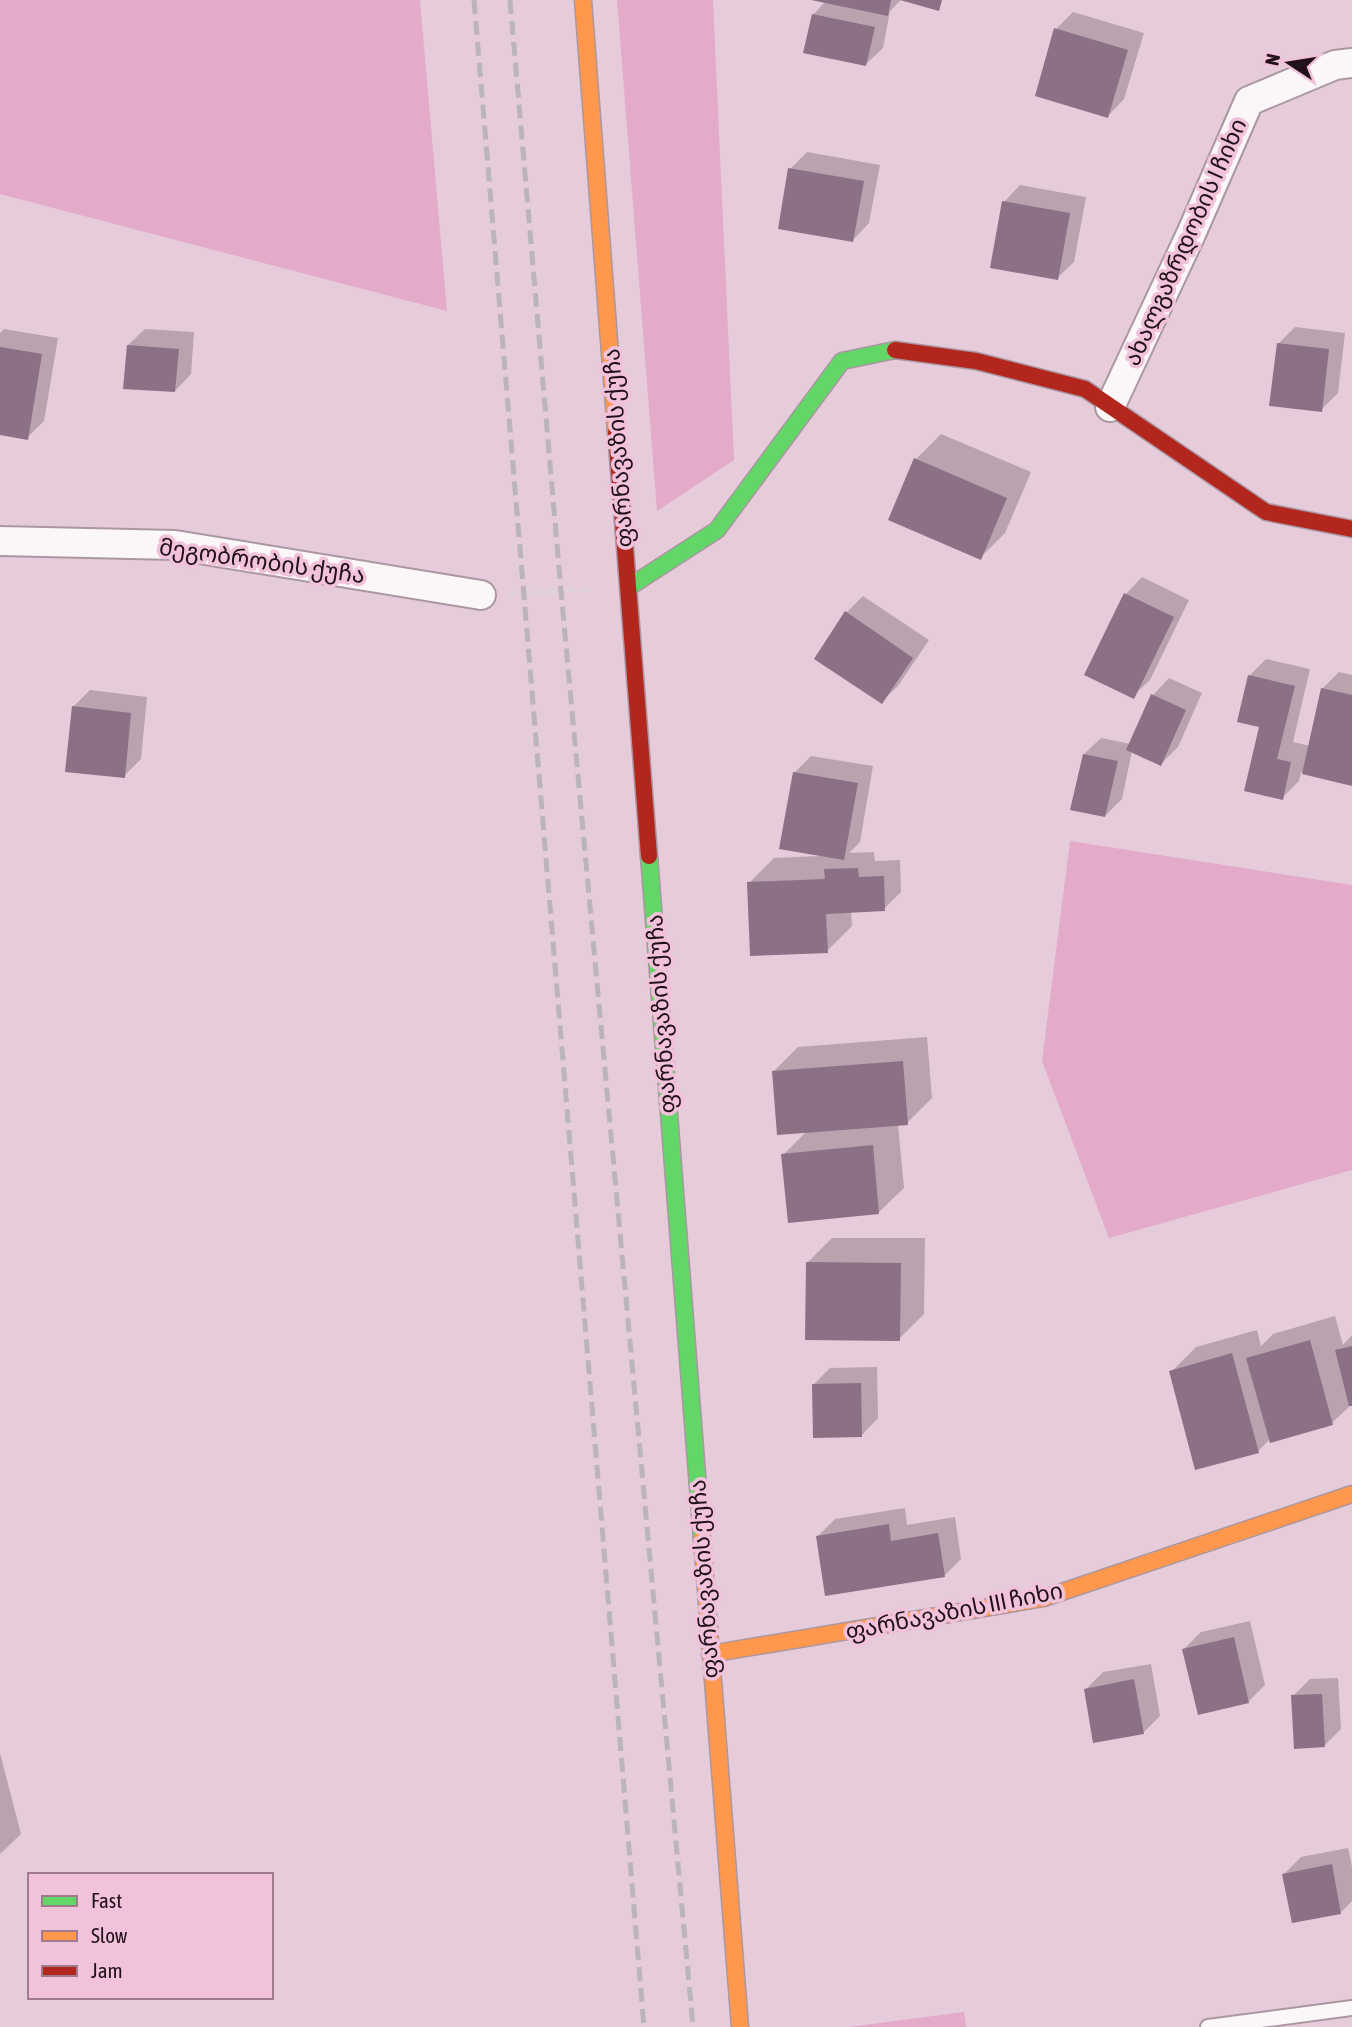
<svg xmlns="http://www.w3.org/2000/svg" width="1352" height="2027" font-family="'Asap Condensed','Noto Sans Georgian',sans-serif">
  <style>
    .green { fill: #e3aaca }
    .shadow { fill: #0003 }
    .building { fill: #8b7086 }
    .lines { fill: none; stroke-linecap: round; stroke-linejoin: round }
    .lane-casing { stroke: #aa97a1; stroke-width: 18 }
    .street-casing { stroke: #aa97a1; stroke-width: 32 }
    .fast-casing { stroke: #aa97a1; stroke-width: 19 }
    .slow-casing { stroke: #aa97a1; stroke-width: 19 }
    .jam-casing { stroke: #aa97a1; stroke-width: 19 }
    .path { stroke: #dad3d7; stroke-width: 4.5; stroke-dasharray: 3.5 3.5; stroke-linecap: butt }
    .lane { stroke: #fbf7f9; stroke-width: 14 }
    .street { stroke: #fbf7f9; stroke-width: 28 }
    .fast { stroke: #63d668; stroke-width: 16 }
    .slow { stroke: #ff974d; stroke-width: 16 }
    .jam { stroke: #b3261e; stroke-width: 16 }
    .rail { stroke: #bbb4b8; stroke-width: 5; stroke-dasharray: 14 7; stroke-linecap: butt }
    .labels { text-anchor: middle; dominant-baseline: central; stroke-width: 7; stroke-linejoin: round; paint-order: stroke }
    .street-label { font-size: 23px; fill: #21111a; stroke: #f1c2da }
  </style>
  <rect width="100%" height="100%" fill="#e6ccda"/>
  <path class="green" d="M0 0H420L447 311 0 194Z
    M617 0H713L734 460 657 511Z
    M1070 841 1352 885V1170L1109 1238 1042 1061Z
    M964 2012 966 2027H849Z"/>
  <path class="shadow" d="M814 0H901L890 11 883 48 866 64 813 15 825 2Z
    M1073 12 1144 33 1124 99 1108 116 1056 29Z
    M807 152 880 165 869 223 853 240 790 169Z
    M1020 185 1086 197 1074 262 1057 278 1004 202Z
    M1295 327 1345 333 1338 393 1321 410 1278 344Z
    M4 329 58 338 44 421 27 438 0 433V333Z
    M145 329 194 332 191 374 175 391 128 345Z
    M941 434 1031 472 1005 533 980 558 890 519 916 459Z
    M1142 577 1189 600 1150 680 1133 696 1126 594Z
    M863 596 929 640 898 686 881 702 846 613Z
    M1266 659 1310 669 1293 742 1310 746 1322 689 1339 672 1352 675V784L1301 772 1299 781 1282 798 1261 726 1249 676Z
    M1169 678 1202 693 1178 747 1161 764 1132 751 1122 799 1105 816 1084 754 1101 738 1131 744 1153 695Z
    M90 690 147 697 141 759 124 776 73 707Z
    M811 756 873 766 860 842 849 853 874 852 875 861 900 860 901 892 884 909 851 911 852 926 827 951 749 883 774 858 820 856 794 773Z
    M927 1037 932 1098 907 1123 898 1124 904 1188 878 1213 783 1155 807 1131 773 1072 798 1047Z
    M832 1238H925L924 1314 899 1339 807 1263Z
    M1335 1316 1343 1345 1352 1335V1404L1332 1423 1271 1438 1258 1451 1171 1372 1196 1347 1257 1330 1261 1346 1273 1334Z
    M877 1367 878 1418 862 1435 813 1385 830 1368Z
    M905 1508 907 1525 955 1517 961 1559 944 1576 818 1536 835 1519Z
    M1250 1621 1265 1685 1248 1702 1184 1649 1201 1632Z
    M1151 1664 1160 1716 1143 1733 1086 1689 1103 1672Z
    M1338 1678 1341 1729 1324 1746 1293 1696 1310 1679Z
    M0 1753 21 1834 0 1854Z
    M1348 1848 1352 1867V1901L1341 1912 1284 1874 1301 1857Z"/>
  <path class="building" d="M811 0H891L888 16Z
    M900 0H942L939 11Z
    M812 14 875 27 866 66 803 53Z
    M1054 28 1128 50 1108 118 1035 96Z
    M788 168 864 181 853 242 778 229Z
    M1002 201 1070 213 1058 280 990 268Z
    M1277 343 1329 349 1322 412 1269 406Z
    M127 345 179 349 175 392 123 389Z
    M0 347 42 354 28 440 0 435Z
    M914 458 1007 498 981 560 888 520Z
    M1124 593 1174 617 1134 699 1084 675Z
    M845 611 913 658 882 704 814 659Z
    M1248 675 1295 686 1277 759 1291 762 1283 800 1244 791 1259 727 1237 722Z
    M1321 688 1352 695V786L1302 774Z
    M1151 694 1186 710 1161 766 1126 750Z
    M72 706 131 713 125 778 65 772Z
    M1083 754 1118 761 1105 817 1070 810Z
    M793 772 858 783 844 860 779 849Z
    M858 868 859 877 884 876 885 911 826 914 828 953 750 956 747 882 825 879 824 869Z
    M903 1061 908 1125 777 1135 772 1071Z
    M873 1145 879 1214 788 1223 781 1154Z
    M806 1262 901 1263 900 1341 805 1340Z
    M1310 1340 1333 1425 1270 1443 1246 1358Z
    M1352 1346V1406H1349L1335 1350Z
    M1232 1353 1259 1453 1195 1470 1169 1371Z
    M861 1383 862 1437 813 1438 812 1384Z
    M889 1524 891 1541 938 1533 945 1577 825 1596 816 1536Z
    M1234 1637 1249 1703 1198 1715 1182 1649Z
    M1134 1679 1144 1734 1093 1743 1084 1689Z
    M1322 1694 1325 1747 1294 1749 1291 1695Z
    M1332 1864 1341 1914 1292 1923 1282 1874Z"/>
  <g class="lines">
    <defs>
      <path id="lane" d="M1208 2027 1352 2008"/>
      <path id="street" d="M1110 407 1191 234 1249 101 1335 65 1352 63
        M0 541 175 545 481 595"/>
      <path id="fast" d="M629 587 717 530 842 361 895 350
        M649 856 702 1539"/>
      <path id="slow" d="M583 0 616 432
        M702 1539 740 2027
        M710 1654 1044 1598 1352 1494"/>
      <path id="jam" d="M895 350 976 361 1085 389 1266 512 1352 529
        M616 432 649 856"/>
    </defs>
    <use href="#lane" class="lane-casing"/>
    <use href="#street" class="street-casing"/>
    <use href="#fast" class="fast-casing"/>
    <use href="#slow" class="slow-casing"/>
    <use href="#jam" class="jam-casing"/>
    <path class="path" d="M510 594 592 589"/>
    <use href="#lane" class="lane"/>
    <use href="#street" class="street"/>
    <use href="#fast" class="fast"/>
    <use href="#slow" class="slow"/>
    <use href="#jam" class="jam"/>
    <path class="rail" d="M474 0 644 2027
      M510 0 561 591 693 2027"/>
  </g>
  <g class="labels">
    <g class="street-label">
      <text transform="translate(1185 242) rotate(-66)">ახალგაზრდობის I ჩიხი</text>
      <text transform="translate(618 448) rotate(-94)">ფარნავაზის ქუჩა</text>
      <text transform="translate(262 561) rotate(8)">მეგობრობის ქუჩა</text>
      <text transform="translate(661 1014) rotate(-94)">ფარნავაზის ქუჩა</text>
      <text transform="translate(704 1579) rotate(-94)">ფარნავაზის ქუჩა</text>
      <text transform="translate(954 1611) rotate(-11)">ფარნავაზის III ჩიხი</text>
    </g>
  </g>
  <rect x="28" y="1873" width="245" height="126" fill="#f1c2da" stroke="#9e7b8d" stroke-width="2"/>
  <rect x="42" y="1896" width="35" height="10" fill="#63d668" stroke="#9e7b8d" stroke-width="2"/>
  <text x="91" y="1908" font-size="21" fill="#21111a">Fast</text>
  <rect x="42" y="1931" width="35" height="10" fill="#ff974d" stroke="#9e7b8d" stroke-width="2"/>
  <text x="91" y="1943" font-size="21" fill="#21111a">Slow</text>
  <rect x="42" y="1966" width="35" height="10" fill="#b3261e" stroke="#9e7b8d" stroke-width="2"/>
  <text x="91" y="1978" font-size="21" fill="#21111a">Jam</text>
  <g transform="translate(1289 63) rotate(282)" stroke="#f1c2da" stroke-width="5" paint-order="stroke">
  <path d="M0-5L12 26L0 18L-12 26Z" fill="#21111a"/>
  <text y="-10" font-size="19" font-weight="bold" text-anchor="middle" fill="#21111a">N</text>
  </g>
</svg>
